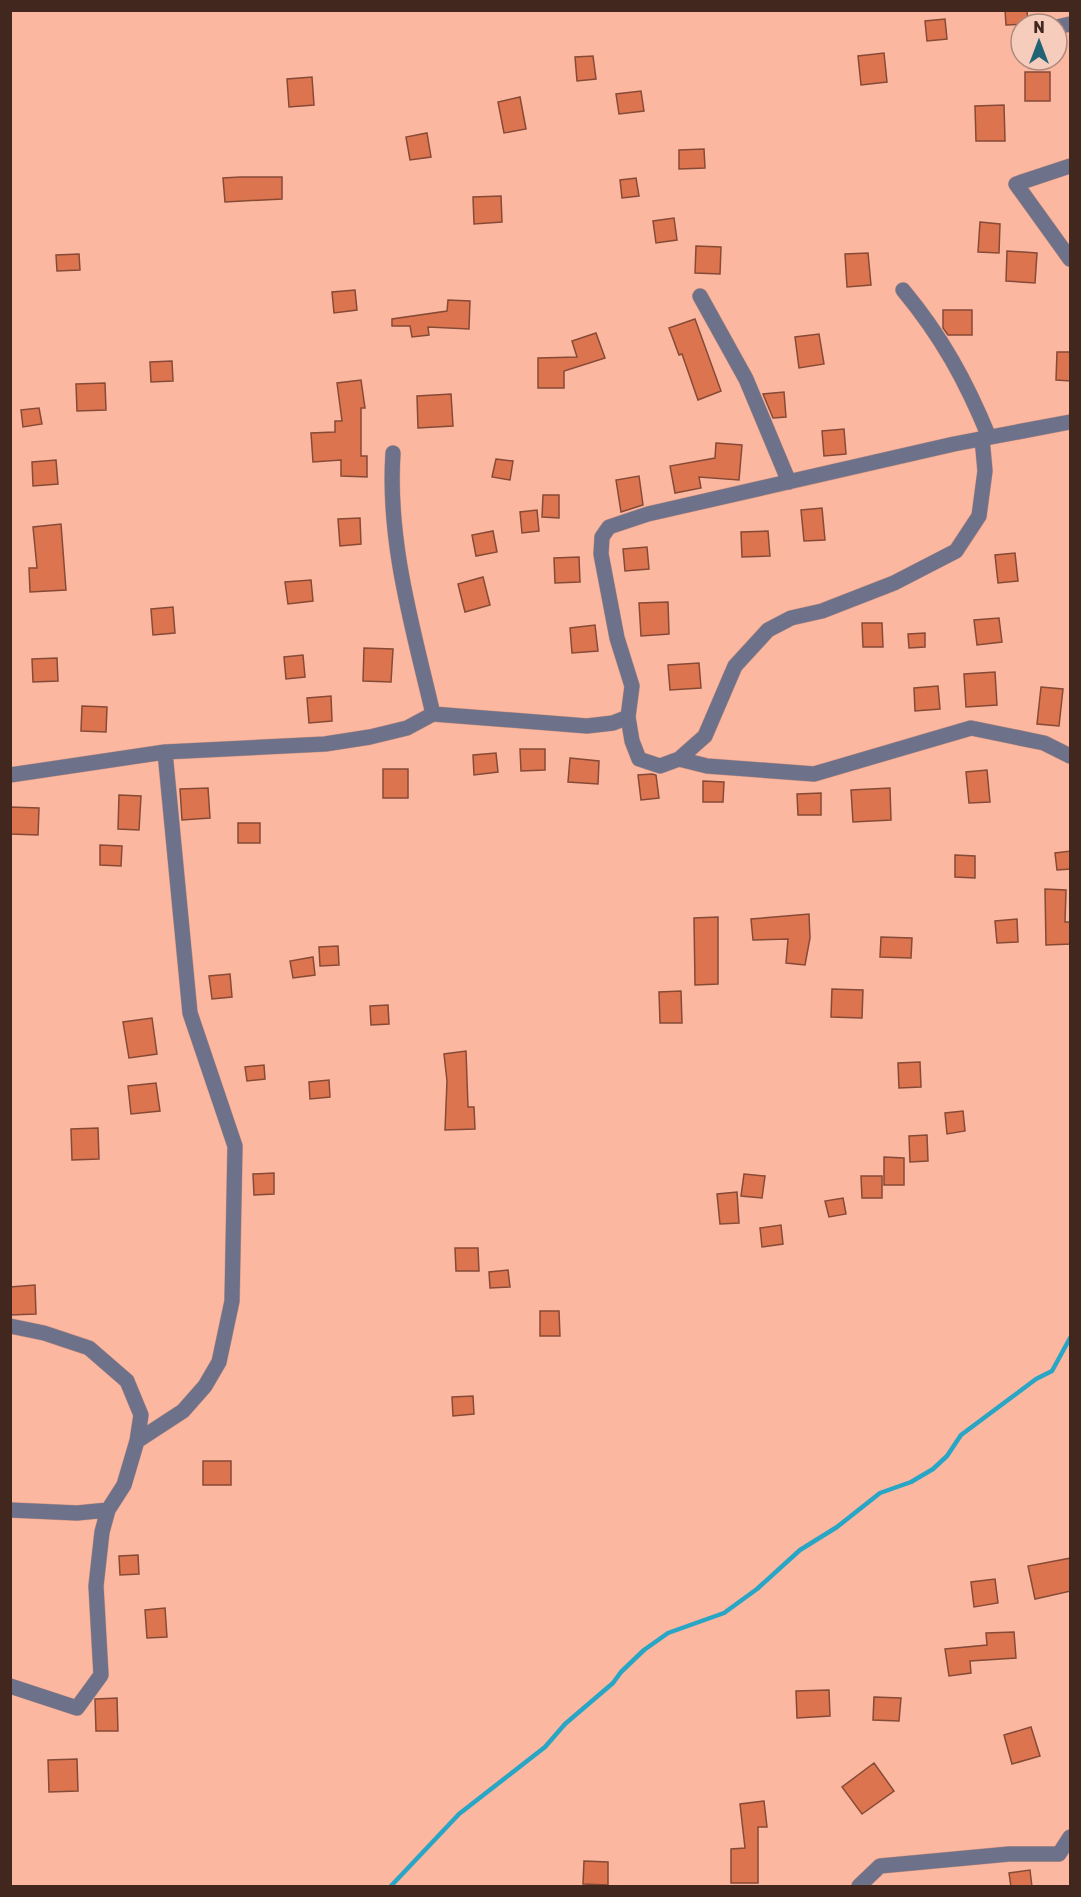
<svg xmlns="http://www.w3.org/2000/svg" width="1081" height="1897" font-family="Rubik,sans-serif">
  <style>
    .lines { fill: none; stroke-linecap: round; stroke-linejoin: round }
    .stream { stroke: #29a6c5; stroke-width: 4.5 }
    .building { fill: #dd7450; stroke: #864b37; stroke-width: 1.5 }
    .minor-casing { stroke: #d29783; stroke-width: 16 }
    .minor { stroke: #6e718a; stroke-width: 15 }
  </style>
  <rect width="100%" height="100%" fill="#fbb7a0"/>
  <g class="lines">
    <path class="stream" d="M391 1886 459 1814 545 1747 565 1724 613 1683 621 1672 644 1650 668 1633 724 1613 757 1589 800 1550 837 1527 880 1493 911 1482 933 1469 947 1456 961 1435 1036 1379 1052 1371 1070 1338"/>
  </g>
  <path class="building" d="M1005 10H1027L1028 24 1006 25Z
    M945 19 947 39 927 41 925 21Z
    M884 53 887 82 861 85 858 56Z
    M593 56 596 79 577 81 575 57Z
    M1025 72H1050V101H1025Z
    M312 77 314 105 289 107 287 79Z
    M641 91 644 111 619 114 616 94Z
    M520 97 526 129 504 133 498 102Z
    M1004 105 1005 141H976L975 106Z
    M427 133 431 157 410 160 406 137Z
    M704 149 705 168 679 169V150Z
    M240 177H282V199L225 202 223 178Z
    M636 178 639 196 622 198 620 180Z
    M501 196 502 222 474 224 473 197Z
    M674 218 677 240 656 243 653 221Z
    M980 222 1000 224 999 253 978 252Z
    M696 246 721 247 720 274 695 273Z
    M1007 251 1037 253 1035 283 1006 281Z
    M868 253 871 285 847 287 845 254Z
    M79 254 80 270 57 271 56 255Z
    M355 290 357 310 334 313 332 292Z
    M448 300 470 301 469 329 428 327 429 335 412 337 410 326H392V319L447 311Z
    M943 310H972V335H948L943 328Z
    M695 319 721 391 698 400 682 354 679 355 669 328Z
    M596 333 605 358 564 371V388H538V358L577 357 572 341Z
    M819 334 824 364 799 368 795 337Z
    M1057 352H1071V381L1056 380Z
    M172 361 173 381 151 382 150 362Z
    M361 380 365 408H361V456H367V477L341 476V460L313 462 311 433 335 432V421H342L337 383Z
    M105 383 106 410 77 411 76 384Z
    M784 392 786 417 773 418 763 394Z
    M451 394 453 426 418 428 417 396Z
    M39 408 42 424 23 427 21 410Z
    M844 429 846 454 824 456 822 431Z
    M716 443 742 445 739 480 699 477 701 488 675 493 670 466 715 458Z
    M496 459 513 461 510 480 492 477Z
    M56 460 58 484 33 486 32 462Z
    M639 476 643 505 621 512 616 480Z
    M543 495H559V518L542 517Z
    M822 508 825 540 804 541 801 510Z
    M537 510 539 531 522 533 520 512Z
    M360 518 361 544 340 546 338 519Z
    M61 524 66 590 30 592 29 568H37L33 527Z
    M493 531 497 552 476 556 472 535Z
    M768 531 770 556 742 557 741 532Z
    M647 547 649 569 625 571 623 549Z
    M1015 553 1018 581 998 583 995 555Z
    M579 557 580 582 555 583 554 558Z
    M483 577 490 605 465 612 458 584Z
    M311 580 313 601 288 604 285 582Z
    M668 602 669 634 641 636 639 603Z
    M173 607 175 633 153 635 151 609Z
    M999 618 1002 642 977 645 974 620Z
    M862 623H882L883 647H863Z
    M595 625 598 651 572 653 570 628Z
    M925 633V647L909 648 908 634Z
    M364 648 393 649 391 682 363 681Z
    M303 655 305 677 286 679 284 657Z
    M57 658 58 681 33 682 32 659Z
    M699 663 701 688 670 690 668 665Z
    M995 672 997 705 966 707 964 674Z
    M938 686 940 709 915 711 914 688Z
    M1041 687 1063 689 1059 726 1037 724Z
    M331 696 332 721 309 723 307 698Z
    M82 706 107 707 106 732 81 731Z
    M520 749H545V770L521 771Z
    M496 753 498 772 474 775 473 755Z
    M570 758 599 761 598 784 568 782Z
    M383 769H408V798H383Z
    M987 770 990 802 969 803 966 772Z
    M652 774 656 775 659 798 641 800 638 775Z
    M703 781 724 782 723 802H703Z
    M208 788 210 818 182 820 180 789Z
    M890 788 891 820 853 822 851 790Z
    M821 793V815H798L797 794Z
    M119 795 141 796 139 830 118 829Z
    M10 807 39 808 38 835 10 834Z
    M238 823H260V843H238Z
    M100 845 122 846 121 866 100 865Z
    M1071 851V869L1057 870 1055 853Z
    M955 855 975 856V878L955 877Z
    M1045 889 1066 890 1065 922H1071V944L1046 945Z
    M809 914 810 938 805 965 786 963 788 939 753 940 751 919Z
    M718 917V984L695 985 694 918Z
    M1017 919 1018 942 997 943 995 921Z
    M881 937 912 938 911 958 880 957Z
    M338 946 339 965 320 966 319 947Z
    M313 957 315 975 293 978 290 961Z
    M230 974 232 997 212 999 209 976Z
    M832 989 863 990 862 1018 831 1017Z
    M681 991 682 1023H660L659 992Z
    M388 1005 389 1024 371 1025 370 1006Z
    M152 1018 157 1054 129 1058 123 1022Z
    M466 1051 468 1107H474L475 1129 445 1130 447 1081 444 1054Z
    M920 1062 921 1087 899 1088 898 1063Z
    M264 1065 265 1079 247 1081 245 1067Z
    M329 1080 330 1097 310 1099 309 1082Z
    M156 1083 160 1111 131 1114 128 1086Z
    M963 1111 965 1131 947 1134 945 1113Z
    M98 1128 99 1159 72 1160 71 1129Z
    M927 1135 928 1161 910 1162 909 1136Z
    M884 1157 904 1158V1185H884Z
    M274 1173V1194L254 1195 253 1174Z
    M744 1174 765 1176 762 1198 741 1196Z
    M861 1176H882V1198H862Z
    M737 1192 739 1223 720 1224 717 1194Z
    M843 1198 846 1214 829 1217 825 1201Z
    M781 1225 783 1244 762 1247 760 1228Z
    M455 1248H478L479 1271H456Z
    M508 1270 510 1287 490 1288 489 1272Z
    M35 1285 36 1314 10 1315V1287Z
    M540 1311H559L560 1336H540Z
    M473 1396 474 1414 453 1416 452 1397Z
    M203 1461H231V1485H203Z
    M138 1555 139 1574 120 1575 119 1556Z
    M1071 1558V1591L1035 1599 1028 1566Z
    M995 1579 998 1603 974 1607 971 1582Z
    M165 1608 167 1637 147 1638 145 1610Z
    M1014 1632 1016 1658 970 1661 971 1673 949 1676 945 1649 987 1645 986 1633Z
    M829 1690 830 1716 797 1718 796 1691Z
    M874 1697 901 1698 899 1721 873 1720Z
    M117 1698 118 1731H96L95 1699Z
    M1031 1727 1040 1756 1012 1764 1004 1735Z
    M77 1759 78 1791 49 1792 48 1760Z
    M874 1763 894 1791 862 1814 842 1787Z
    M764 1801 767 1827H758V1883H731V1849L745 1848 740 1804Z
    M584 1861 608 1862V1885L583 1884Z
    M1030 1870 1032 1887H1011L1009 1873Z"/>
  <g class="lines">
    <defs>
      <path id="minor" d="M1057 27 1070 24
        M1070 166 1016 184 1070 259
        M903 290C942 337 966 381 989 437
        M700 296 746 379 789 482
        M393 453C387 542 413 628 433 714
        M628 717 632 741 639 759 660 766 679 759 705 736 735 666 768 630 791 618 822 611 894 583 956 551 979 516 985 471 982 438
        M679 759 707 766 814 774 971 728 1044 743 1070 756
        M10 775 165 752 325 744 370 737 407 728 433 714 587 726 613 723 628 717 632 686 617 638 601 554 602 537 609 527 648 514 954 444 1070 422
        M10 1326 44 1333 89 1348 127 1381 141 1415 137 1441 124 1485 108 1510 102 1532 96 1586 101 1675 77 1708 10 1686
        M137 1441 183 1411 205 1386 219 1362 232 1301 235 1146 190 1013 165 752
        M10 1510 77 1513 108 1510
        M859 1886 880 1866 1009 1854H1059L1070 1837"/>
    </defs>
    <use href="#minor" class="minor-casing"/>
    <use href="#minor" class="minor"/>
  </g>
  <rect width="1081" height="1897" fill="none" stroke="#42271e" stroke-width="24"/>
  <g transform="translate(1039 42)"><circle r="28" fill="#f6ccbd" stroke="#ae8a7d" stroke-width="1.5"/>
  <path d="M0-4.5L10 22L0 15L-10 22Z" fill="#1f6375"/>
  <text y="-9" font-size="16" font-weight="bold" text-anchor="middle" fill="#42271e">N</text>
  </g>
</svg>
